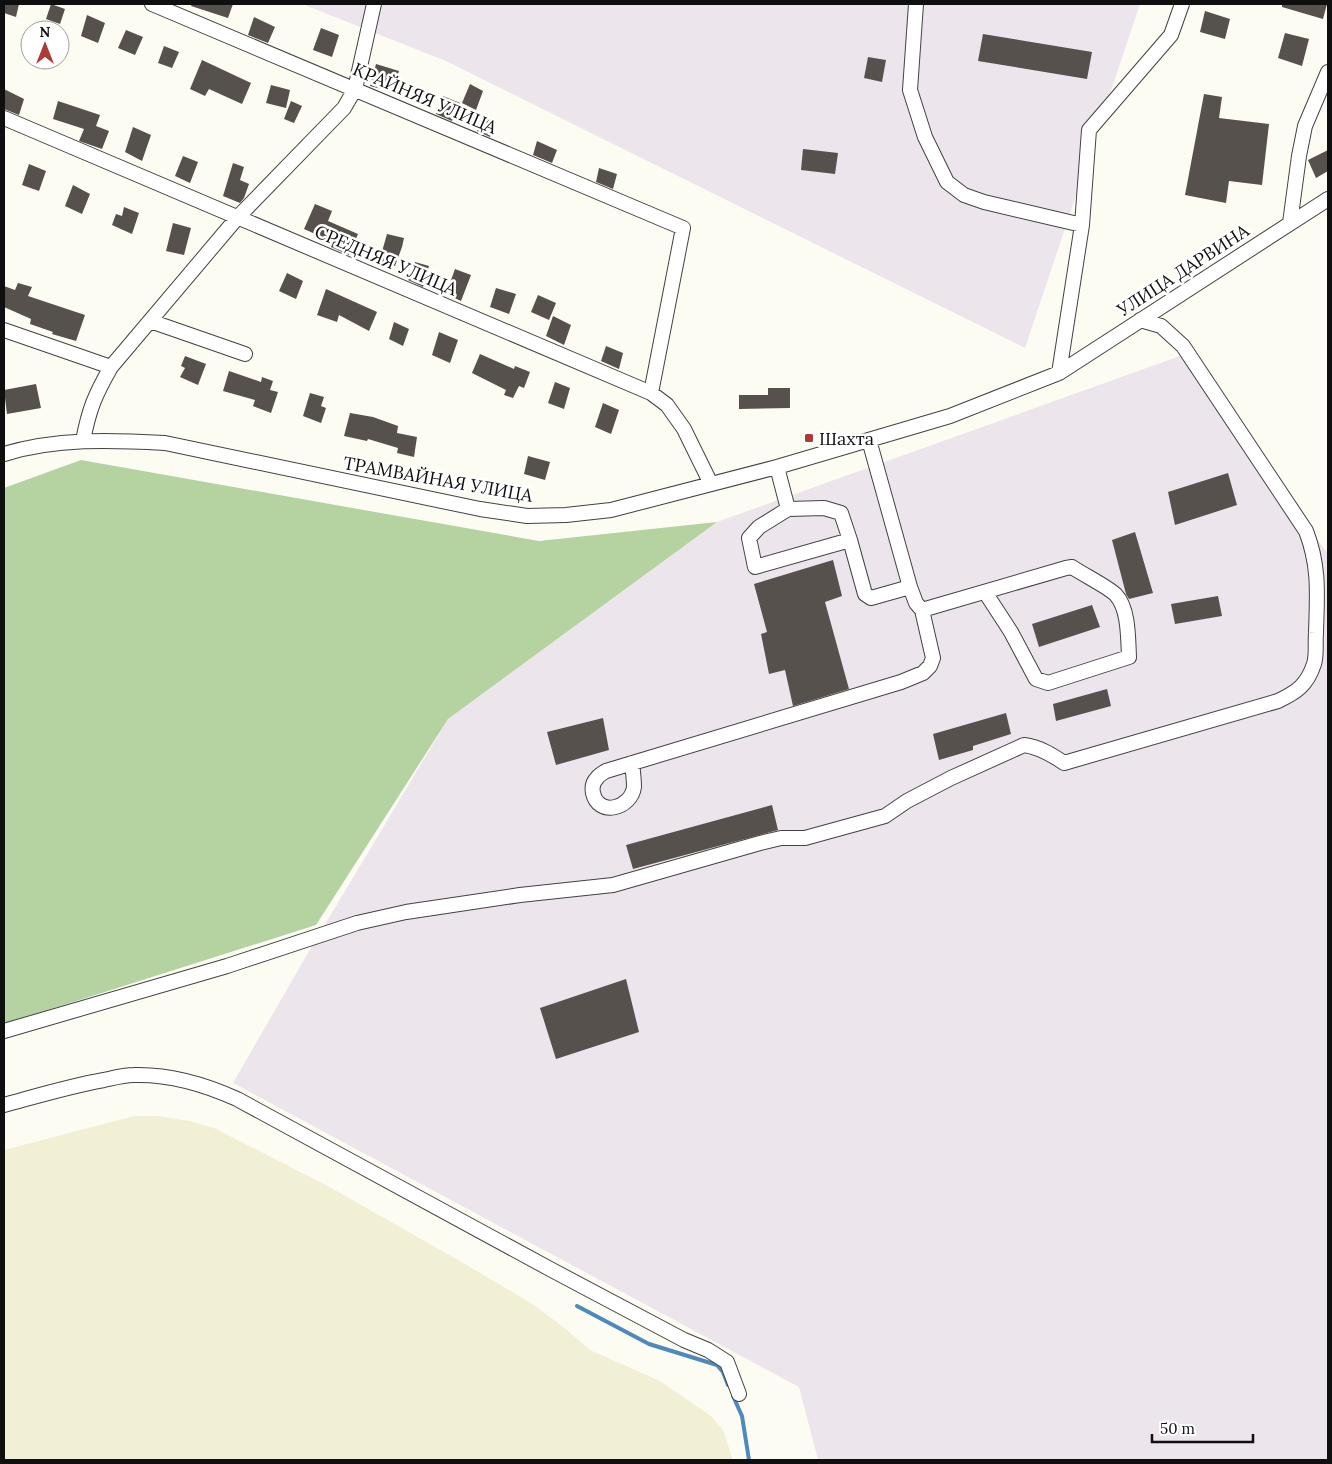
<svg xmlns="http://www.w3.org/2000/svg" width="1332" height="1464" font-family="Lora,serif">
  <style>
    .industrial { fill: #ece5ec }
    .farmland { fill: #f1f0d5 }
    .forest { fill: #b4d3a1 }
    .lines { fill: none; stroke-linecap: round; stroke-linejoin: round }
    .stream { stroke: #4e89bc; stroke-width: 4 }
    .building { fill: #56514d }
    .minor-casing { stroke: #424242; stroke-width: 16 }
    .minor { stroke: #fff; stroke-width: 14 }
    .poi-dot { fill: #ae3a38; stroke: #fff; stroke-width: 2 }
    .labels { text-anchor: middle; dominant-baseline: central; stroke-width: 5; stroke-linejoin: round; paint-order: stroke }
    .street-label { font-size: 18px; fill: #0f0f0f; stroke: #fff }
    .poi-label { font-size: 18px; fill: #0f0f0f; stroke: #fff; text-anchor: start }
  </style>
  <rect width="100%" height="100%" fill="#fdfcf3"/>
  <path class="industrial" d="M302 4H1140L1025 348 446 61Z
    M1183 355 1328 554V1460H818L799 1387 233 1083 312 946 448 719 717 522Z"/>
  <path class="farmland" d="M134 1116H157L190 1121 214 1128 326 1185 458 1260 531 1303 566 1329 590 1350 660 1381 711 1416 723 1430 733 1460H4V1150Z"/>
  <path class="forest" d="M81 460 539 541 717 522 448 719 316 925 4 1024V488Z"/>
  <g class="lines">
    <path class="stream" d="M577 1306 649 1344 717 1365 723 1372 728 1385
      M733 1396 742 1416 749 1460"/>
  </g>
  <path class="building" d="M4 4H19L16 17 4 13Z
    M51 4 65 9 60 24 46 19Z
    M192 4H233L228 18 191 6Z
    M1282 4H1327L1323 19 1282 7Z
    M1205 11 1230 19 1225 39 1200 32Z
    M87 15 105 23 98 43 81 36Z
    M254 17 275 27 268 43 248 35Z
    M321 28 339 35 332 57 313 50Z
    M126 30 143 37 135 55 118 48Z
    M1285 33 1309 39 1302 66 1278 58Z
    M983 34 1092 52 1087 79 978 61Z
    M164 46 179 52 172 68 158 63Z
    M868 57 886 60 882 82 864 78Z
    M202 60 251 83 242 104 209 89 205 96 190 89Z
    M376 64 399 71 393 92 370 86Z
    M470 84 483 91 476 110 462 103Z
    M271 85 290 90 286 108 266 103Z
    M4 89 24 99 19 115 4 109Z
    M1204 94 1222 97 1219 118 1269 124 1262 185 1229 181 1226 203 1185 195Z
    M443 96 460 103 452 121 436 114Z
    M58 101 100 115 96 126 109 131 102 149 79 141 84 129 53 119Z
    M291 101 302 106 294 123 284 119Z
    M482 117 496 122 490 137 477 131Z
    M133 127 151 135 142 161 125 152Z
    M537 141 557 150 552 163 533 155Z
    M803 149 838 153 835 174 801 170Z
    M1328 150V171L1316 178 1308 160Z
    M183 156 198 162 190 183 175 176Z
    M233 163 244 167 240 180 249 184 244 198 240 203 223 196Z
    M29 164 46 171 39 191 22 185Z
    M599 168 617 174 613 189 596 182Z
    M73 185 90 194 82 214 65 206Z
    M315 204 332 211 328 221 358 234 349 255 331 247 333 242 304 229Z
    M124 207 139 213 132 234 112 225 116 214 122 216Z
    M173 223 191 228 184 255 166 251Z
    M387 234 404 238 402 247 395 266 379 262Z
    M415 262 429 266 423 287 408 280Z
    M455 269 471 275 461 301 446 294Z
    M287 273 303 281 296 299 279 291Z
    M18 283 32 287 28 296 85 315 76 341 52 334 53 332 30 324 31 319 4 307V286L15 290Z
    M496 288 516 294 509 314 490 307Z
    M326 289 377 312 369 331 339 315 337 322 317 315Z
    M538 295 556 303 549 320 531 312Z
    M553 316 571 325 564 345 546 336Z
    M394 322 409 329 403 346 389 339Z
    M439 332 458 340 450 363 432 355Z
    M606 346 623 353 619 369 601 361Z
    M480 354 514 369 515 366 530 372 524 388 519 386 513 398 504 395 506 390 472 373Z
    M185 356 206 364 198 385 180 377 185 368 181 366Z
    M229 371 261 382 262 377 273 381 270 390 278 392 271 413 253 406 255 400 223 391Z
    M555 382 570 388 564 409 548 403Z
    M36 384 41 408 7 414 4 390Z
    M768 388H790V408L739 409V395H768Z
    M310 393 324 397 321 406 326 408 321 423 303 416Z
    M603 403 619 410 611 434 595 427Z
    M350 413 373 417 398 426 397 433 417 437 414 457 397 453 398 448 368 439 367 441 344 436Z
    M528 456 550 462 545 480 524 474Z
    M1228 473 1237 505 1175 525 1168 492Z
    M1135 532 1153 593 1129 599 1126 594 1112 540Z
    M833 560 842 596 825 602 849 689 793 706 785 670 769 674 761 634 767 632 754 584Z
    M1218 596 1222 616 1175 624 1171 604Z
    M1092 605 1100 627 1039 647 1032 624Z
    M1107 689 1111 706 1056 721 1053 704Z
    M1006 713 1011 734 973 746V750L939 760 933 734Z
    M603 718 609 750 556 765 547 732Z
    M772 805 778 830 633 869 626 845Z
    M626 979 639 1032 556 1059 540 1008Z"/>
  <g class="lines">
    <defs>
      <path id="minor" d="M152 4 683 228 651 393
        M916 4 910 90 925 137 947 182 964 195 984 202 1082 225
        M4 118 651 393 667 405 684 429 711 484
        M1290 223 1299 156 1305 126 1328 72
        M150 321 245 354
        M4 330 111 367
        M1059 373 1082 225 1089 130 1171 35 1182 4
        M869 440 910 587
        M83 441C89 409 95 395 111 367L237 218 344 108 355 89 374 4
        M4 454C56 438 111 440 165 443L480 509 527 516 566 515 611 510 777 467 950 416 1059 373 1328 199
        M777 467 788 509 759 527 749 538 755 567 850 540 841 513 824 508 788 509
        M850 540 865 594 871 598 910 587 916 603 922 610 1066 568 1072 567C1082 574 1110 588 1116 595 1129 609 1128 639 1129 657L1048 683 1036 679 1011 632 985 592
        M632 763C633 771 634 779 634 787 631 809 598 817 593 793 592 788 593 782 597 778 599 775 603 773 606 771L901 682 923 673 930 666 933 658 922 610
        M4 1031 227 966 357 923 406 912 520 895 613 885 760 843 781 838H805L885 816 907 801 951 778 1024 745C1039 747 1051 754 1064 763L1278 701C1297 692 1307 685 1314 664 1317 655 1315 643 1316 633 1317 596 1320 567 1306 531L1183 346 1161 326 1140 320
        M4 1105C37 1096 70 1086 104 1080 113 1078 124 1075 134 1075 170 1074 204 1084 237 1099L550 1269 684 1340 708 1350 727 1362 739 1394"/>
    </defs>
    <use href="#minor" class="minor-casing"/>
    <use href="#minor" class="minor"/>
  </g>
  <rect class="poi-dot" x="804" y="433" width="10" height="10" rx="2.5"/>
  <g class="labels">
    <g class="street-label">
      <text transform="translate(425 98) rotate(23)">КРАЙНЯЯ УЛИЦА</text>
      <text transform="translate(386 260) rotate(23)">СРЕДНЯЯ УЛИЦА</text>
      <text transform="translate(1183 270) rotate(-33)">УЛИЦА ДАРВИНА</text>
      <text transform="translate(438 479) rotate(10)">ТРАМВАЙНАЯ УЛИЦА</text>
    </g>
    <g class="poi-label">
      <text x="819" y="438">Шахта</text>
    </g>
  </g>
  <rect width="1332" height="1464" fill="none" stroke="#0f0f0f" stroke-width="10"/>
  <g transform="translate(45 45)"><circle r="24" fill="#ffffff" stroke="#9f9f9f"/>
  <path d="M0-4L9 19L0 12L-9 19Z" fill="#ae3a38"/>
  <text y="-8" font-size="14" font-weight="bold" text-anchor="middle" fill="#0f0f0f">N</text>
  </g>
  <path d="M1152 1434v8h101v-8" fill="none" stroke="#0f0f0f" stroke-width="2.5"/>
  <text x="1160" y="1434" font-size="15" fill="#0f0f0f" stroke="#ffffff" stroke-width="4" paint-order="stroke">50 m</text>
</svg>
